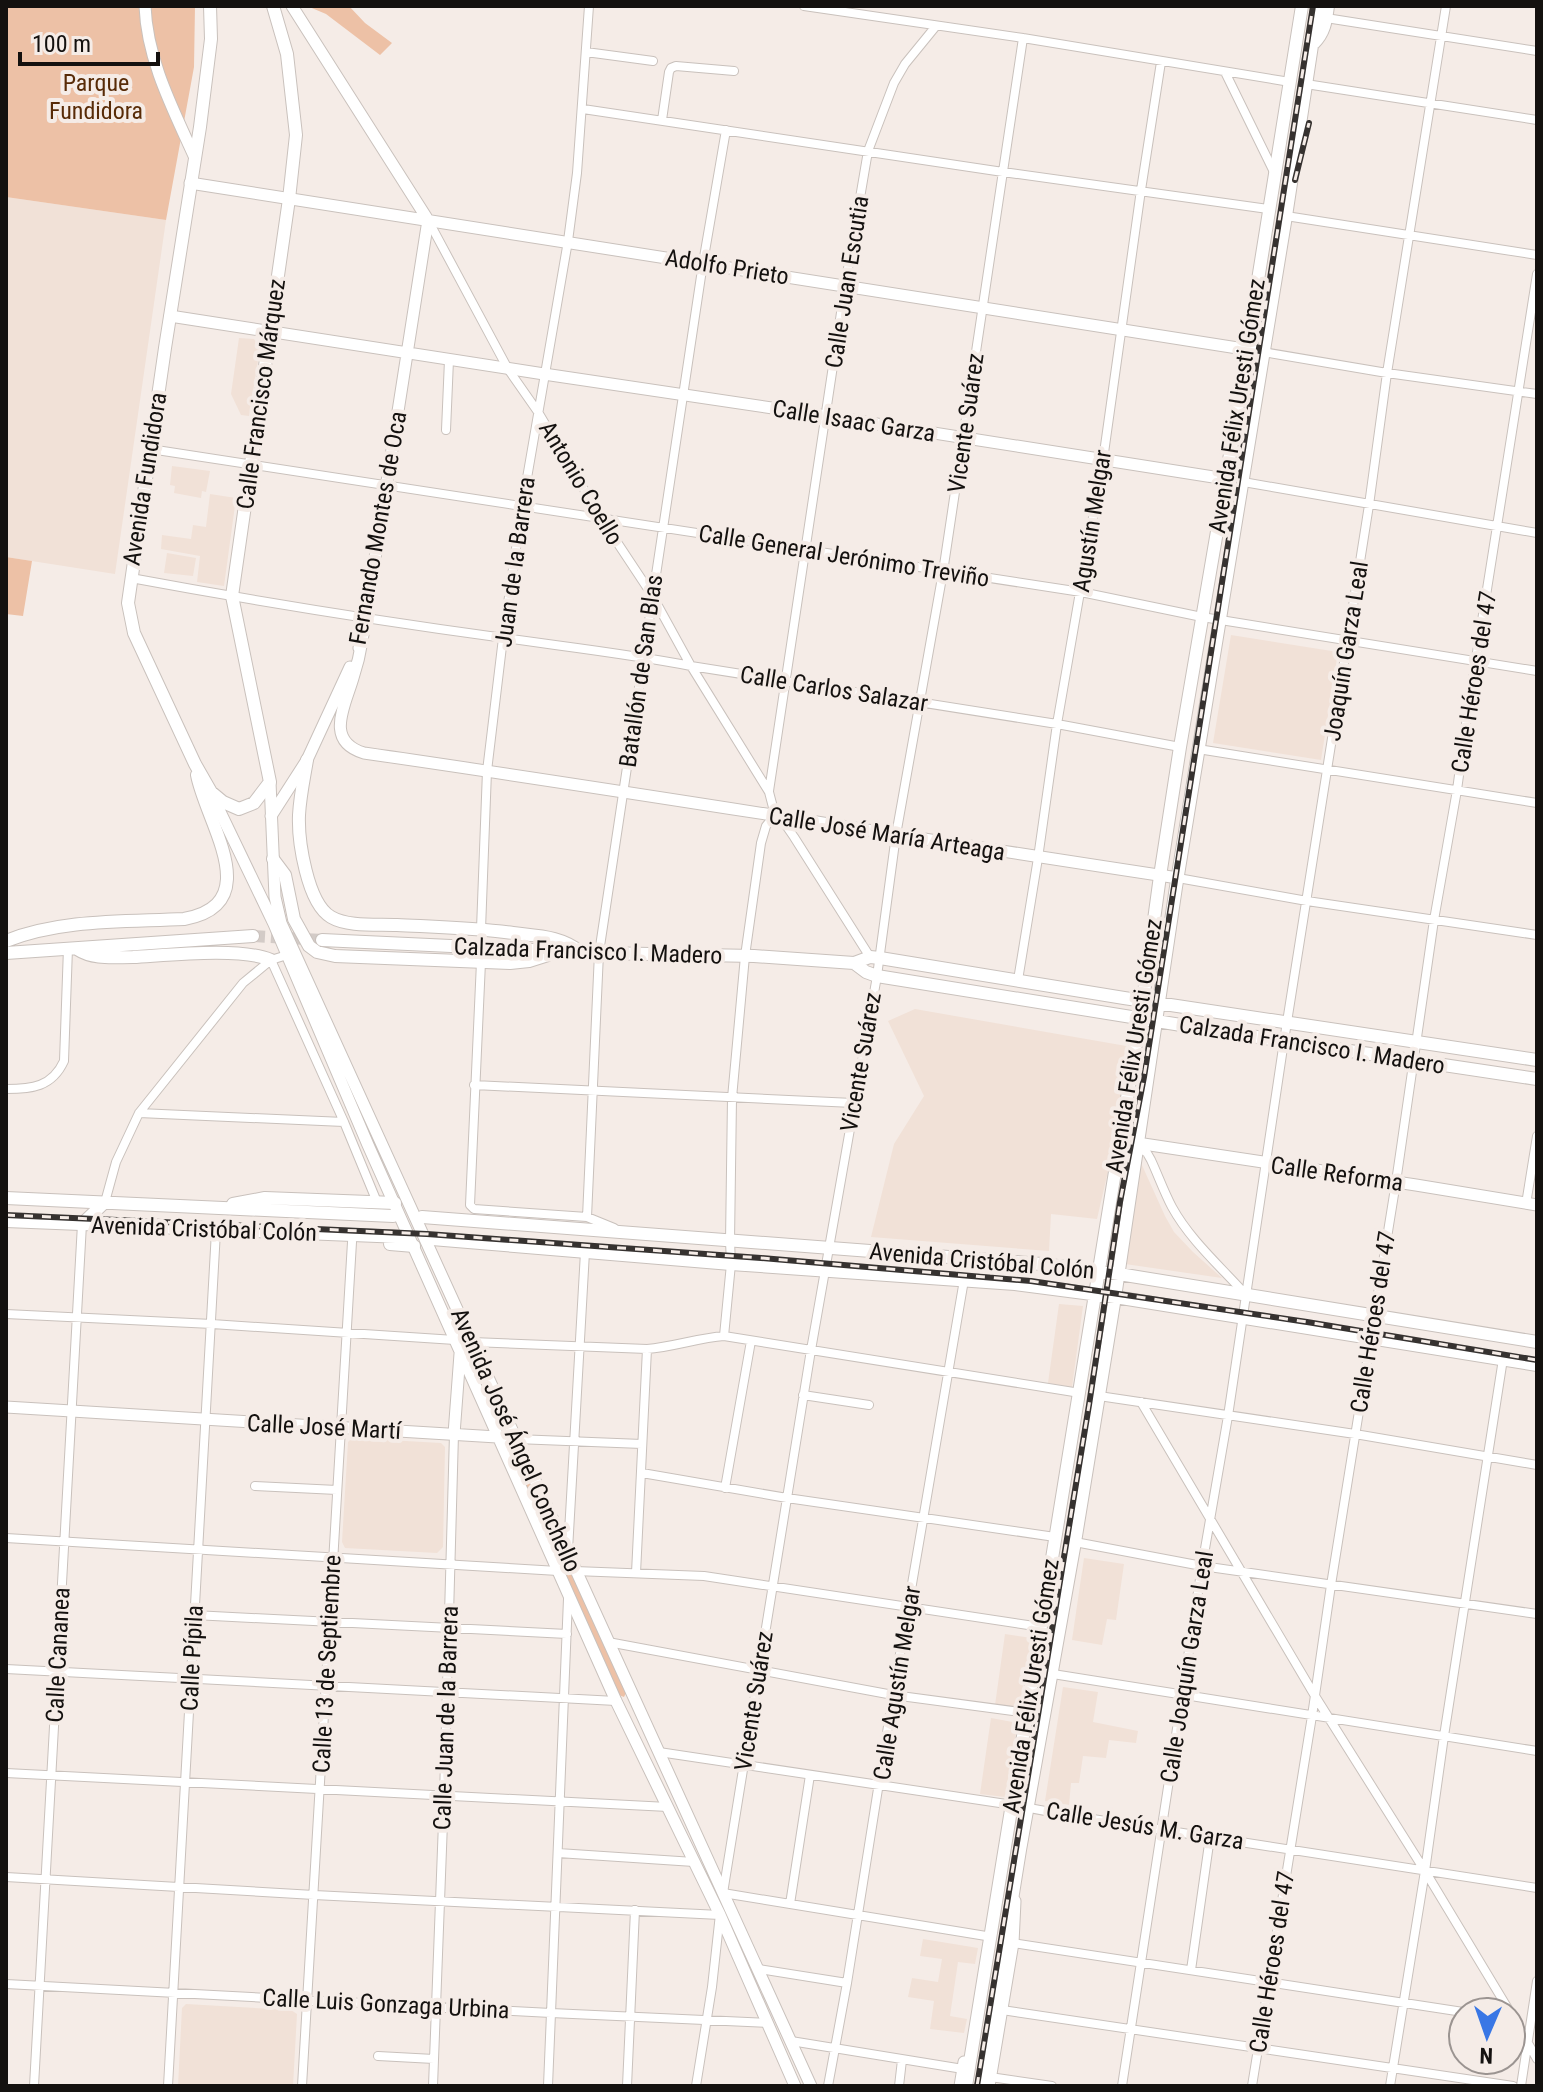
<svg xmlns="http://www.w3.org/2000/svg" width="1543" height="2092" font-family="'Roboto Condensed',sans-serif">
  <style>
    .built { fill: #f1e1d7 }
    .green { fill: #edc1a6 }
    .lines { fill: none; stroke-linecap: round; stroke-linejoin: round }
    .primary-tunnel { stroke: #d3cbc7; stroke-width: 12; stroke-dasharray: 12 6; stroke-linecap: butt }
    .street-casing { stroke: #c9c1bc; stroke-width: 10 }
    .secondary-casing { stroke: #c9c1bc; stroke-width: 13 }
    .primary-casing { stroke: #c9c1bc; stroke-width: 14 }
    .street { stroke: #fff; stroke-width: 8 }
    .secondary { stroke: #fff; stroke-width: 11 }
    .primary { stroke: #fff; stroke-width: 12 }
    .rail-casing { stroke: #363230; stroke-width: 6 }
    .rail { stroke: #f5ece7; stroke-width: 3; stroke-dasharray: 9; stroke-linecap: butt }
    .labels { text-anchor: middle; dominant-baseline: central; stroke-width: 8; stroke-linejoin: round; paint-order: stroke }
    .park-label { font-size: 24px; fill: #582b07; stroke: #f5ece7 }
    .street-label { font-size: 24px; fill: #14110f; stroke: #f5ece7 }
  </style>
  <rect width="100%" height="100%" fill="#f5ece7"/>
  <path class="built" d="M6 197 166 220 115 574 6 557Z
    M239 338 254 339 260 348 249 416 241 415 231 394Z
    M172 466 210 471 206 492 202 491 201 498 174 493 175 486 170 485Z
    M210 494 236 498 224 586 197 582 200 556 161 549 162 535 191 539 193 525 206 527Z
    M167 553 196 558 193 576 164 573Z
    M1231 635 1338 652 1321 760 1213 743Z
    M915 1009 1132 1047 1115 1141 1097 1219 1051 1214 1049 1251 871 1237 894 1144 924 1096 888 1021Z
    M1141 1163 1165 1216 1174 1232 1193 1252 1222 1278 1125 1264Z
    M1059 1304 1083 1306 1072 1387 1048 1383Z
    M352 1438 441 1443 445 1447 443 1547 437 1553 345 1548 342 1542 348 1442Z
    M1084 1558 1124 1564 1116 1620 1107 1619 1102 1645 1072 1640Z
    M1005 1634 1032 1638 1020 1709 995 1705Z
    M1063 1687 1098 1692 1093 1722 1138 1731 1136 1743 1109 1740 1106 1758 1083 1756 1079 1783H1071L1069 1805 1045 1801Z
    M991 1718 1018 1723 1005 1797 980 1794Z
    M923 1939 978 1948 975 1964 958 1962 950 2016 967 2019 964 2033 930 2029 934 2001 908 1997 912 1978 938 1982 942 1959 920 1956Z
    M186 2004 291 2010 297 2014 293 2086H178L182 2008Z"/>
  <path class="green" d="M6 6H195L194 67 166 220 6 197Z
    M307 6H349L365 23 392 43 380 55 326 14Z
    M6 557 32 561 23 616 6 614Z
    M513 1450H515L562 1549 557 1558 511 1451Z
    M568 1564 626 1693 624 1697 619 1695 564 1573Z"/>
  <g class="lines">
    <path class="primary-tunnel" d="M253 936 322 940"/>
    <defs>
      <path id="street" d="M804 6 1023 38 1290 82
        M1326 18 1537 51
        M586 52 653 61
        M1225 72 1274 172
        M1306 84 1537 120
        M583 109 1003 172 1268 209
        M662 120 669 72 671 68 676 66 734 71
        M1286 216 1537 255
        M428 220 508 369 538 412 601 518 652 595 691 666 769 792 775 815 785 824 794 837 870 957
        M1263 352 1387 373 1537 394
        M446 430 449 360
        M150 449 1081 592 1202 617 1537 671
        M1226 479 1537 533
        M131 578C255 601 379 621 504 638 567 647 629 654 691 666L1057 724 1180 747
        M1198 749 1537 803
        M769 791 845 286 868 151 894 83 905 64 936 26
        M1178 878 1307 901 1537 935
        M481 929 487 771 503 638 522 507 568 241 577 173 589 6
        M271 960 344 1122 377 1202
        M481 962 470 1205 474 1209 587 1217 614 1228
        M1018 980 1038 858 1057 724 1103 460 1141 190 1161 62
        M474 1085 853 1103
        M6 1089C32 1089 52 1087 64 1061L68 948
        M139 1113 344 1122
        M1137 1146 1147 1153 1151 1160C1158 1175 1164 1192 1172 1207 1190 1240 1221 1267 1246 1295
        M105 1202 116 1162 139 1113 243 983 271 960 287 955
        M1526 1204 1537 1136
        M587 1217 599 953 703 263 726 130
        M6 1314 212 1324 455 1340
        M724 1336 731 1264 730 1241 732 1098 745 956 761 843 766 826 775 815
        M472 1342 647 1349C673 1347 698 1338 724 1336L1080 1393
        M803 1395 869 1405
        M1099 1396 1355 1434 1537 1465
        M1141 1402 1315 1696 1425 1871 1510 2012
        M497 1437 516 1439 642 1444
        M642 1473 787 1498 1055 1537
        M255 1486 337 1490
        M725 1488 751 1341
        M6 1538 558 1571
        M1075 1542 1202 1566 1537 1614
        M568 1550 585 1252
        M575 1571 704 1576 1041 1627
        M636 1573 647 1349
        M194 1615 567 1634
        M608 1642 893 1695 1028 1713
        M6 1669 616 1701
        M1034 1671 1537 1751
        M659 1752 1013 1805 1067 1815 1537 1888
        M6 1773 668 1807
        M558 1853 694 1862
        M6 1877 314 1895 720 1915
        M723 1893 811 1350 877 976 896 835 943 572 1023 38
        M723 1893 986 1936
        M790 1904 810 1775
        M1013 1943 1463 2012
        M759 1969 847 1983
        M1191 1970 1210 1837
        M6 1984 551 2013 767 2023
        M1002 2010 1513 2086
        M1511 2013 1537 2059
        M791 2041 963 2069
        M378 2056 434 2059
        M990 2077 1052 2086
        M34 2086 82 1224
        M168 2086 216 1231
        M302 2086 352 1242
        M433 2086 444 1796 454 1434
        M548 2086 568 1599
        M627 2086 635 1910
        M696 2086 712 1987 720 1914
        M828 2086 847 1983 893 1695 964 1280
        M899 2086 902 2060
        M1122 2086 1202 1566 1228 1416 1284 1041 1369 505 1387 373 1446 6
        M1252 2086 1312 1716 1331 1585 1396 1182 1434 920 1457 790 1468 709 1537 274
        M1390 2086 1425 1871 1444 1736 1503 1359
        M1521 2086 1537 1981"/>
      <path id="secondary" d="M145 6C147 60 173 109 195 158
        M292 6 428 220 362 641 359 648
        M190 183 1263 352
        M170 316 544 374 826 416 1226 479
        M362 641C360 654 357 666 353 678 345 706 324 741 364 753 635 792 906 837 1178 878
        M270 782 275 897 281 923 811 2086
        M211 793 274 924 368 1145 616 1701 720 1915 795 2086
        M271 816 307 760 350 667
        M1137 1143 1416 1185 1537 1205
        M6 1407 497 1437
        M454 1434 460 1354
        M960 2086 964 2062
        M989 2086 1013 1943 1015 1901"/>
      <path id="primary" d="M210 6 211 39 200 127 165 348 128 603 134 633 195 764 211 792 223 802 239 809 254 803 270 782 232 596 289 199 296 135 287 54 273 6
        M1314 43C1325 32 1326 20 1328 6
        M307 760C304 778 300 796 299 815 298 840 307 903 331 917 348 927 377 924 397 925 436 927 475 928 513 933 538 936 562 936 582 953
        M273 859 285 875 294 919 309 946 317 952 335 956 510 963 529 961 548 955
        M322 940 599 953 754 956 854 963 870 957 880 958 1124 998 1537 1060
        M6 941C61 919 125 922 184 919 267 904 206 823 197 775
        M77 949C94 960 113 957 133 957 169 955 240 947 271 960
        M6 953 253 936
        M854 963 866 972 877 976 1237 1034 1537 1079
        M6 1198 393 1216
        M233 1204 265 1198 395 1203
        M422 1217 1042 1264 1119 1274 1537 1342
        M6 1221 402 1237
        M82 1224 105 1202
        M432 1239 731 1264 1015 1284 1115 1297 1537 1365
        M390 1244 414 1246
        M966 2086 1143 1000 1160 876 1180 747 1226 479 1302 6
        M982 2086 1020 1850 1075 1542 1115 1297 1176 887 1286 216 1318 6"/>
    </defs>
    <use href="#street" class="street-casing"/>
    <use href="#secondary" class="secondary-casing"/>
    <use href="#primary" class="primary-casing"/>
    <use href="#street" class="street"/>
    <use href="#secondary" class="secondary"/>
    <use href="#primary" class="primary"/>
    <defs>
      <path id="rail" d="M1295 180 1309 123
        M6 1215 427 1234 761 1258 1031 1281 1307 1322 1537 1360
        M977 2086 1089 1405 1120 1202 1144 1077 1313 6"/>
    </defs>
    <use href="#rail" class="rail-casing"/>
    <use href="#rail" class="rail"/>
  </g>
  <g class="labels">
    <g class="park-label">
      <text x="96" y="83">Parque<tspan x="96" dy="28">Fundidora</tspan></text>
    </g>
    <g class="street-label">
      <text transform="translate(727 267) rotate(9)">Adolfo Prieto</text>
      <text transform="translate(847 282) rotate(-81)">Calle Juan Escutia</text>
      <text transform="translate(261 394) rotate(-82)">Calle Francisco Márquez</text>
      <text transform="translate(1237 406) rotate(-81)">Avenida Félix Uresti Gómez</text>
      <text transform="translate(854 421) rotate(9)">Calle Isaac Garza</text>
      <text transform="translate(966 423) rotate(-82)">Vicente Suárez</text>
      <text transform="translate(145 479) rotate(-81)">Avenida Fundidora</text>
      <text transform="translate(581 483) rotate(59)">Antonio Coello</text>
      <text transform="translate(1092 521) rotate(-81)">Agustín Melgar</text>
      <text transform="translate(378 528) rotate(-80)">Fernando Montes de Oca</text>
      <text transform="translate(844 556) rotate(9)">Calle General Jerónimo Treviño</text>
      <text transform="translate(515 562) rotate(-82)">Juan de la Barrera</text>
      <text transform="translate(1346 651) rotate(-81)">Joaquín Garza Leal</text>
      <text transform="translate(641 671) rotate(-82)">Batallón de San Blas</text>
      <text transform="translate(1474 682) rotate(-81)">Calle Héroes del 47</text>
      <text transform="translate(834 689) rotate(9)">Calle Carlos Salazar</text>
      <text transform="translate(887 834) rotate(9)">Calle José María Arteaga</text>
      <text transform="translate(588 951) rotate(2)">Calzada Francisco I. Madero</text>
      <text transform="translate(1312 1045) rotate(9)">Calzada Francisco I. Madero</text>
      <text transform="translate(1134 1046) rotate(-81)">Avenida Félix Uresti Gómez</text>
      <text transform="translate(861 1062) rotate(-80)">Vicente Suárez</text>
      <text transform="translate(1337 1174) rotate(8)">Calle Reforma</text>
      <text transform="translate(204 1229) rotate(2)">Avenida Cristóbal Colón</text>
      <text transform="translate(982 1261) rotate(5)">Avenida Cristóbal Colón</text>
      <text transform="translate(1373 1322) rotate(-81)">Calle Héroes del 47</text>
      <text transform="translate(324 1427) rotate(3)">Calle José Martí</text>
      <text transform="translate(516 1440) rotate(66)">Avenida José Ángel Conchello</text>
      <text transform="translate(58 1655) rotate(-87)">Calle Cananea</text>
      <text transform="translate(192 1658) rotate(-87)">Calle Pípila</text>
      <text transform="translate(327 1664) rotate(-87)">Calle 13 de Septiembre</text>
      <text transform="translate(1187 1667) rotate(-81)">Calle Joaquín Garza Leal</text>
      <text transform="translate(897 1683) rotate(-81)">Calle Agustín Melgar</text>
      <text transform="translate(1031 1686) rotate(-81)">Avenida Félix Uresti Gómez</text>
      <text transform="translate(754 1701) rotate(-81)">Vicente Suárez</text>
      <text transform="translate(446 1718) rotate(-88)">Calle Juan de la Barrera</text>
      <text transform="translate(1145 1826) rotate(9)">Calle Jesús M. Garza</text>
      <text transform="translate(1272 1962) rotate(-81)">Calle Héroes del 47</text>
      <text transform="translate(386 2004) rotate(3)">Calle Luis Gonzaga Urbina</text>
    </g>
  </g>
  <rect width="1543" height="2092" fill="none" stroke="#14110f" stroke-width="16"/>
  <g transform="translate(1487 2036) rotate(182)"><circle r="38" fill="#f5ece7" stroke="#9b9491" stroke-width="2"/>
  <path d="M0-6L14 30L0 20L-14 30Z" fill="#3977e5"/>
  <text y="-12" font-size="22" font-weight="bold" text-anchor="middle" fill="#14110f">N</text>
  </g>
  <path d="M20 52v12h138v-12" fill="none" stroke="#14110f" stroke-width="4"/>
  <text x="32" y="52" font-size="24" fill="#14110f" stroke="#f5ece7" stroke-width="6" paint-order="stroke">100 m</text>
</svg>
